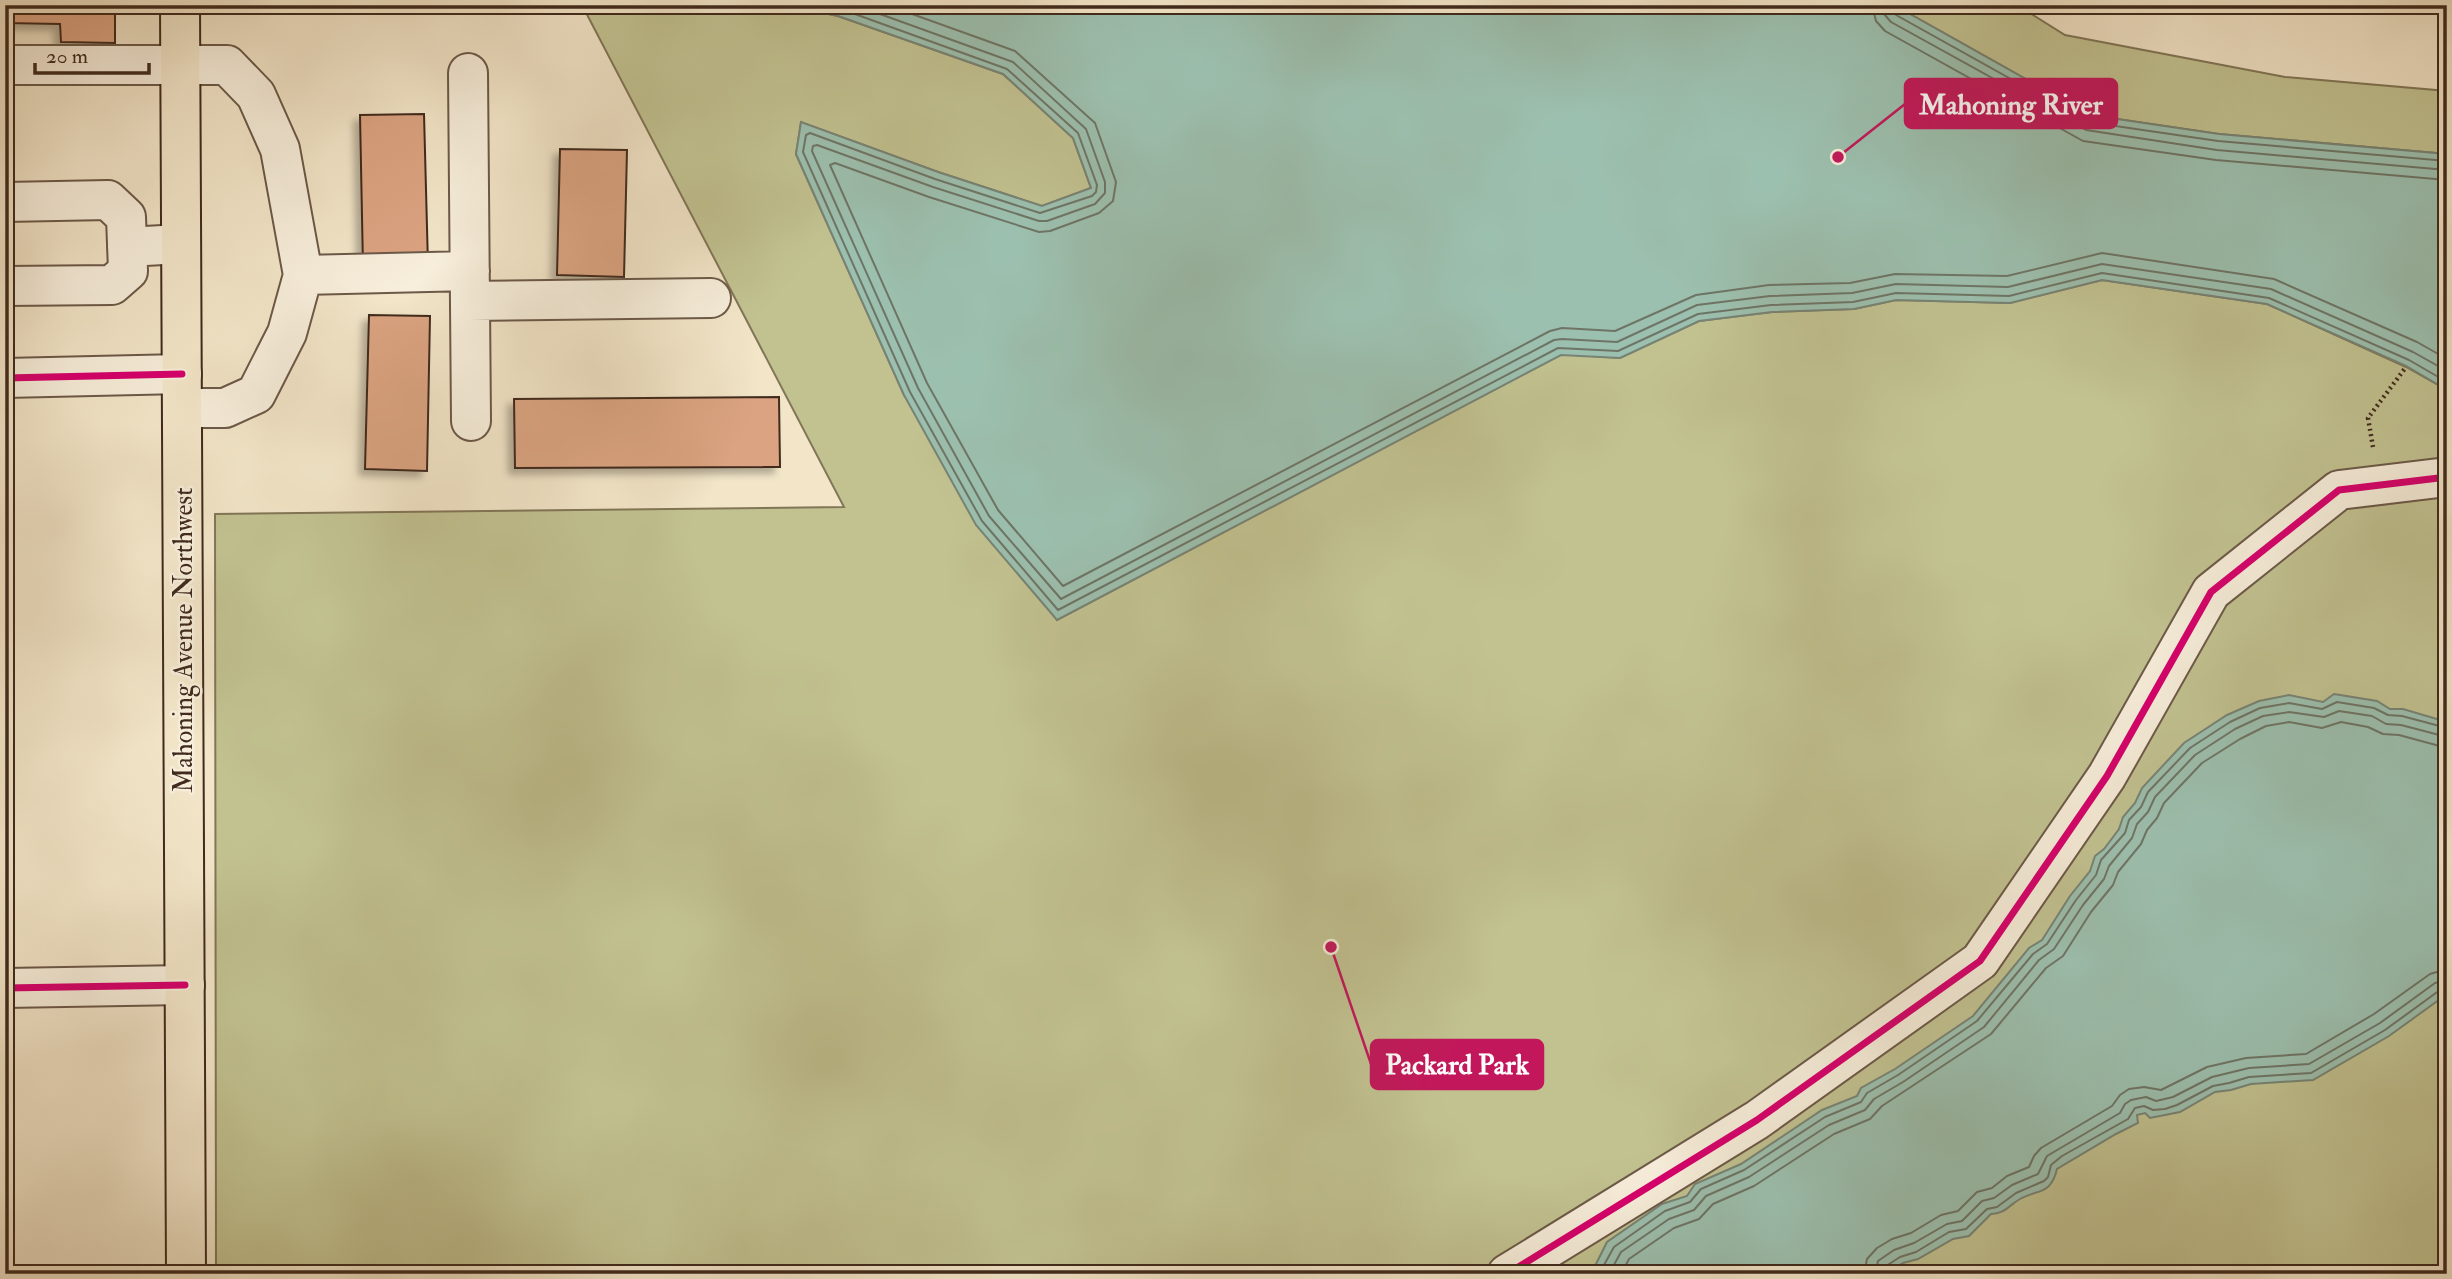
<svg xmlns="http://www.w3.org/2000/svg" width="2452" height="1279" font-family="'IM FELL Double Pica',serif">
  <style>
    .green { fill: #c2c291; stroke: #817657; stroke-width: 2 }
    .water { fill: #9cc0af; stroke: #778475; stroke-width: 2 }
    .lines { fill: none; stroke-linecap: round; stroke-linejoin: round }
    .shore { stroke: #6e7566; stroke-width: 2 }
    .building { fill: #dba381; stroke: #402a1d; stroke-width: 2; filter: url(#shadow) }
    .minor-casing { stroke: #6c5948; stroke-width: 42 }
    .major-casing { stroke: #402a1d; stroke-width: 42 }
    .path { stroke: #402a1d; stroke-width: 4.5; stroke-dasharray: 2 3.5; stroke-linecap: butt }
    .minor { stroke: #f7eedb; stroke-width: 38 }
    .major { stroke: #f2e5c8; stroke-width: 38 }
    .cycleway-casing { stroke: #f7eedb; stroke-width: 11 }
    .cycleway { stroke: #d6006c; stroke-width: 7 }
    .labels { text-anchor: middle; dominant-baseline: central; stroke-width: 5; stroke-linejoin: round; paint-order: stroke }
    .street-label { font-size: 26px; fill: #402a1d; stroke: #f7eedb }
    .leader { fill: none; stroke: #c2185b; stroke-width: 2.5 }
    .callout-dot { fill: #c2185b; stroke: #f7eedb; stroke-width: 2.5 }
    .callout { fill: #c2185b; stroke: #c2185b; stroke-width: 2.5 }
    .callout-label { font-size: 28px; text-anchor: middle; font-weight: bold; fill: #fff }
  </style>
  <defs>
    <filter id="shadow"><feDropShadow dx="-6" dy="6" stdDeviation="3.5" flood-color="#0004"/></filter>
  </defs>
  <rect width="100%" height="100%" fill="#f2e5c8"/>
  <filter id="stains"><feTurbulence type="fractalNoise" baseFrequency=".00286" numOctaves="4"/><feColorMatrix values="0 0 0 0 .2 0 0 0 0 .09 0 0 0 0 .02 0 0 0 .5 -.17"/></filter>
  <radialGradient id="worn" r=".72"><stop offset=".6" stop-color="#630" stop-opacity="0"/><stop offset="1" stop-color="#630" stop-opacity=".3"/></radialGradient>
  <path class="green" d="M582 5H787L838 16 1003 74 1073 138 1091 188 1042 206 938 172 801 122 796 154 904 395 1057 620 1562 354 1620 358 1699 321 1772 312 1854 309 1896 300 2010 303 2102 280 2267 304 2406 367 2447 390V1274H216L215 514 844 507Z
    M1894 5H2017L2065 35 2285 77 2447 91V154L2219 134 2090 115Z"/>
  <path class="water" d="M787 5H1894L2090 115 2219 134 2447 154V390L2406 366 2267 304 2102 280 2010 303 1896 300 1854 309 1772 312 1699 321 1620 358 1561 355 1057 620 976 525 904 395 796 154 801 122 938 172 1042 206 1091 188 1073 138 1003 74 838 16Z
    M2334 694 2377 701 2390 709H2403L2447 722V994L2389 1036 2313 1080 2251 1084 2231 1090 2215 1092 2180 1112 2150 1118 2145 1113 2137 1115 2138 1123 2116 1134 2057 1169C2051 1195 2038 1189 2020 1199 2009 1205 2005 1214 1991 1214L1969 1236 1953 1239 1918 1259 1903 1263 1886 1274H1586L1593 1270 1607 1242 1662 1204 1687 1196 1695 1184 1741 1164 1822 1110 1857 1096 1861 1088 1895 1069 1973 1016 2029 948 2042 940 2070 896 2090 871 2095 856 2104 849 2119 829 2123 817 2135 803 2142 788 2184 743 2227 715 2259 701 2289 695 2323 702Z"/>
  <g class="lines">
    <path class="shore" d="M822 5 841 9 1007 69 1078 133 1097 185 1096 192 1092 196 1040 213 935 179 810 133 806 135 803 152 910 392 982 521 1058 610 1558 348 1618 351 1698 314 1771 305 1853 302 1896 293 2009 296 2102 273 2269 298 2409 360 2447 382
      M855 5 1013 62 1086 129 1105 182V193L1095 204 1047 221H1039L933 187 817 145 813 146 812 151 918 388 989 516 1061 599 1554 340 1562 339 1617 342 1697 305 1770 296 1852 293 1896 284 2008 287 2102 264 2271 289 2413 352 2447 371
      M887 5 1015 51 1095 123 1116 182 1113 201 1099 213 1050 231 1039 232 929 197 835 163 830 165 927 383 998 510 1063 586 1550 331 1562 328 1615 331 1696 295 1769 285 1850 283 1895 274 2007 276 2102 253 2274 279 2417 342 2447 359
      M1872 5 1876 21 1885 31 2083 141 2216 160 2447 180
      M1883 5 1884 14 1891 22 2086 130 2217 150 2447 170
      M1892 5 1896 15 2088 122 2218 141 2447 161
      M1599 1274 1614 1247 1665 1211 1690 1202 1701 1189 1744 1170 1825 1117 1861 1102 1867 1093 1898 1075 1977 1021 2033 954 2047 944 2076 900 2096 875 2101 860 2125 833 2129 820 2141 807 2148 792 2190 748 2230 722 2260 708 2289 703 2322 709 2337 702 2374 708 2388 715 2402 716 2447 728
      M1609 1274 1621 1252 1669 1219 1694 1210 1706 1196 1749 1177 1829 1125 1865 1110 1874 1099 1903 1082 1984 1027 2039 960 2054 949 2083 905 2104 879 2109 866 2132 838 2137 824 2148 812 2155 797 2195 755 2235 729 2263 716 2289 712 2324 717 2339 711 2372 716 2386 724 2401 725 2447 737
      M1621 1274 1629 1259 1674 1228 1699 1219 1713 1204 1754 1186 1834 1134 1870 1119 1882 1106 1991 1034 2046 968 2063 956 2091 912 2113 885 2118 872 2141 844 2147 830 2157 818 2164 803 2202 763 2240 739 2266 726 2289 722 2322 728 2341 722 2368 727 2383 734 2399 735 2447 748
      M1864 1274 1867 1259 1877 1248 1892 1239 1911 1233 1941 1215 1958 1211 1977 1192 1992 1188 2007 1176 2029 1167 2034 1156 2041 1148 2112 1106 2120 1095 2129 1089 2144 1087 2161 1090 2207 1067 2246 1058 2306 1054 2374 1014 2430 974 2447 969
      M1875 1274 1878 1261 1894 1250 1914 1243 1947 1224 1962 1221 1982 1201 1994 1198 2012 1185 2038 1174 2047 1156 2120 1113 2125 1104 2131 1100 2146 1097 2156 1101 2173 1097 2212 1077 2249 1068 2309 1064 2380 1023 2435 983 2447 980
      M1883 1274 1886 1266 1900 1257 1916 1252 1949 1232 1966 1229 1987 1209 1997 1207 2016 1193 2044 1181 2048 1177 2051 1165 2062 1156 2128 1119 2135 1108 2144 1106 2153 1110 2165 1109 2177 1105 2213 1086 2229 1083 2249 1077 2311 1073 2385 1030 2440 990 2447 989"/>
  </g>
  <path class="building" d="M5 5H115V43L61 42 60 24 5 23Z
    M424 114 428 265 363 267 360 115Z
    M560 149 627 150 624 277 557 275Z
    M369 315 430 316 427 471 365 469Z
    M779 397 780 467 515 468 514 399Z"/>
  <g class="lines">
    <defs>
      <path id="minor" d="M5 65H227L256 95 280 149 303 275 287 333 256 394 225 408H182
        M468 73 471 421
        M5 202 108 200 126 217 128 271 112 285 5 286
        M127 247 181 244
        M303 275 470 271
        M470 301 711 298
        M5 378 182 374
        M5 988 185 985
        M1507 1274 1757 1120 1980 961 2107 776 2211 592 2339 490 2447 477"/>
      <path id="major" d="M180 5 186 1274"/>
    </defs>
    <use href="#minor" class="minor-casing"/>
    <use href="#major" class="major-casing"/>
    <path class="path" d="M2373 447 2368 418 2406 367"/>
    <use href="#minor" class="minor"/>
    <use href="#major" class="major"/>
    <defs>
      <path id="cycleway" d="M5 378 182 374
        M5 988 185 985
        M1507 1274 1757 1120 1980 961 2107 776 2211 592 2339 490 2447 477"/>
    </defs>
    <use href="#cycleway" class="cycleway-casing"/>
    <use href="#cycleway" class="cycleway"/>
  </g>
  <g class="labels">
    <g class="street-label">
      <text transform="translate(184 640) rotate(-90)">Mahoning Avenue Northwest</text>
    </g>
  </g>
  <path class="leader" d="M1838 157L1905 104M1331 947L1371 1064"/>
  <g class="callout-dot">
    <circle cx="1838" cy="157" r="7"/>
    <circle cx="1331" cy="947" r="7"/>
  </g>
  <g class="callout">
    <rect x="1905" y="79" width="212" height="49" rx="7"/>
    <rect x="1371" y="1040" width="172" height="49" rx="7"/>
  </g>
  <g class="callout-label">
    <text x="2011" y="114">Mahoning River</text>
    <text x="1457" y="1074">Packard Park</text>
  </g>
  <rect width="2452" height="1279" fill="none" stroke="#f2e5c8" stroke-width="28"/>
  <rect x="7" y="7" width="2438" height="1265" fill="none" stroke="#402a1d" stroke-width="3.5"/>
  <rect x="14" y="14" width="2424" height="1251" fill="none" stroke="#402a1d" stroke-width="2"/>
  <path d="M35 63v10h114v-10" fill="none" stroke="#402a1d" stroke-width="3.5"/>
  <text x="46" y="63" font-size="21" fill="#402a1d" stroke="#f7eedb" stroke-width="5" paint-order="stroke">20 m</text>
  <rect width="100%" height="100%" filter="url(#stains)"/>
  <rect width="100%" height="100%" fill="url(#worn)"/>
</svg>
